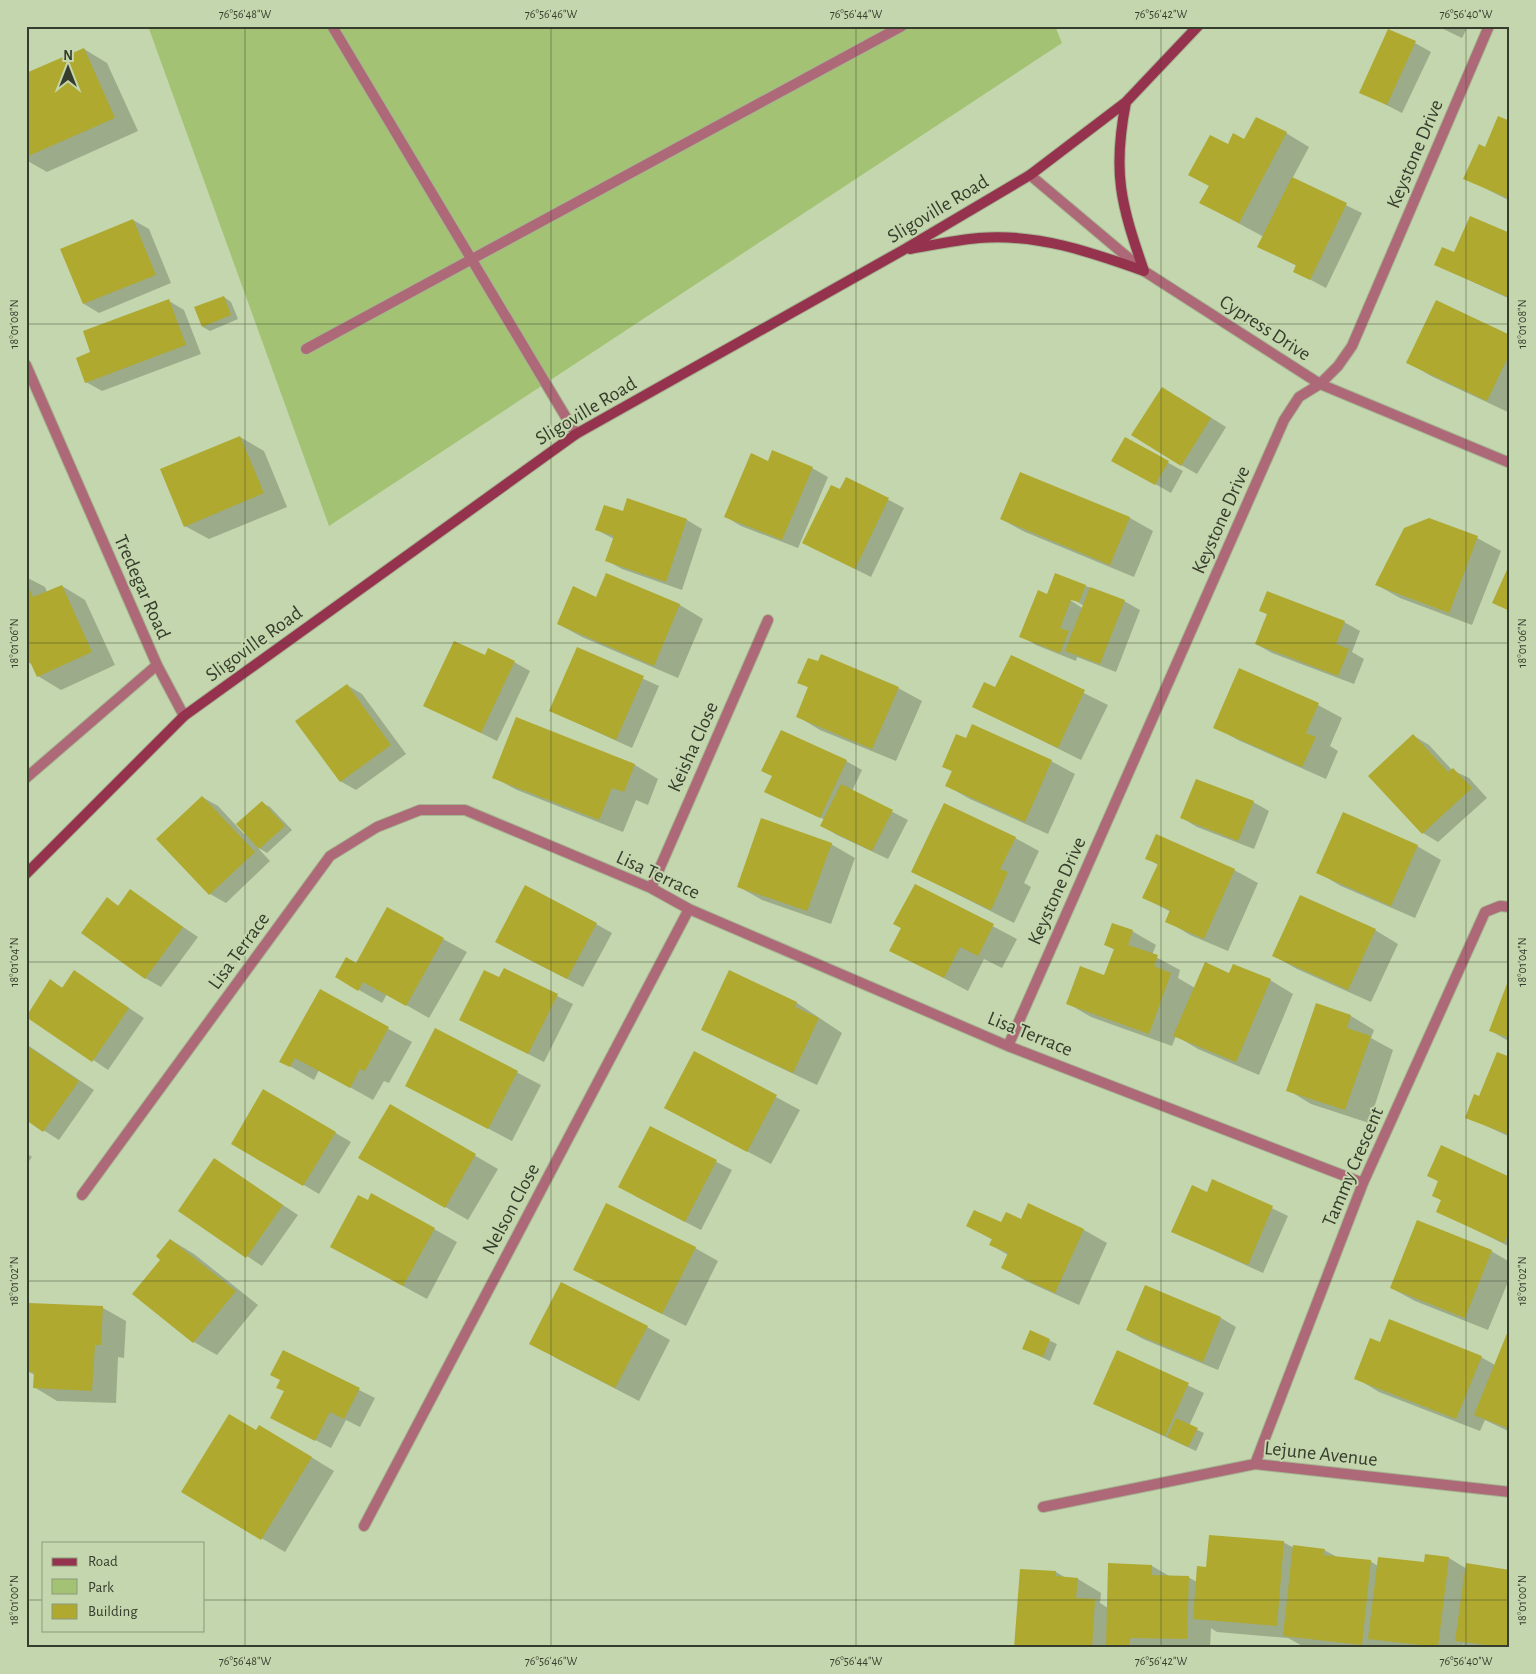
<svg xmlns="http://www.w3.org/2000/svg" width="1536" height="1674" font-family="'Alegreya Sans',sans-serif">
  <style>
    .green { fill: #a3c274 }
    .shadow { fill: #0003; fill-rule: evenodd }
    .building { fill: #afa930 }
    .lines { fill: none; stroke-linecap: round; stroke-linejoin: round }
    .street-casing { stroke: #a5b491; stroke-width: 12 }
    .secondary-casing { stroke: #a5b491; stroke-width: 12 }
    .street { stroke: #ad6977; stroke-width: 10 }
    .secondary { stroke: #95334f; stroke-width: 10 }
    .ticks { fill: none; stroke: #363d2d; stroke-width: 1; stroke-opacity: 0.45 }
    .labels { text-anchor: middle; dominant-baseline: central; stroke-width: 4; stroke-linejoin: round; paint-order: stroke }
    .street-label { font-size: 20px; fill: #363d2d; stroke: #c4d6ad }
    .neatline { fill: none; stroke: #363d2d; stroke-width: 2 }
    .ticks-label { font-size: 12px; text-anchor: middle; fill: #363d2d }
  </style>
  <rect width="100%" height="100%" fill="#c4d6ad"/>
  <path class="green" d="M148 26H1055L1062 43 329 526Z"/>
  <path class="shadow" d="M1437 26H1468L1462 38Z
    M1415 43 1431 52 1402 113 1361 92Z
    M84 49 107 63 138 131 47 172 26 160V75Z
    M1510 123V201L1465 178 1486 148Z
    M1286 133 1309 147 1292 179 1362 213 1326 288 1294 271 1297 266 1259 247 1264 237 1201 203 1228 145Z
    M133 220 149 229 171 283 99 313 84 304Z
    M1510 235V299L1436 265 1454 254Z
    M224 297 231 302 238 319 210 331 203 327Z
    M169 301 184 310 201 354 102 391 86 382Z
    M1510 336V413L1431 376 1407 362Z
    M1178 397 1226 427 1197 474 1181 465Z
    M240 437 264 451 287 507 209 539 185 526Z
    M1126 439 1183 471 1171 493 1113 460Z
    M769 462 812 468 828 477 798 548 741 526 726 517Z
    M847 478 904 508 871 577 803 543Z
    M628 500 687 520 702 529 682 590 622 569 606 560 614 539 597 530 623 513Z
    M1130 518 1153 531 1134 577 1025 532 1001 519Z
    M1477 538 1501 551 1472 625 1400 598 1377 585Z
    M607 575 680 605 703 619 678 678 582 637 558 624 597 598Z
    M26 577 45 587 47 592 62 586 85 600 115 665 61 690 38 676 33 665 26 661Z
    M1086 586 1124 601 1140 610 1116 672 1077 657 1076 661 1036 645 1021 636 1047 595ZM1066 595 1084 606V609L1065 597Z
    M1261 610 1344 622 1360 631 1352 652 1364 659 1354 684 1272 653 1256 644 1268 615Z
    M578 649 659 686 632 748 551 711Z
    M485 657 514 662 530 671 497 741 425 705Z
    M1011 657 1108 705 1081 760 974 707 996 689Z
    M1240 670 1318 705 1342 718 1330 746 1338 751 1326 779 1238 740 1215 727Z
    M799 682 898 688 922 701 896 761 820 730 797 716 809 688Z
    M347 685 362 694 406 754 356 790 340 781Z
    M517 719 635 765 658 779 648 805 636 800 623 832 517 790 493 777Z
    M1414 736 1429 745 1452 770 1469 778 1487 798 1438 842 1423 833Z
    M966 740 1051 761 1075 774 1048 834 970 799 947 786 953 772 943 766Z
    M846 761 862 770 852 791 908 820 888 859 837 835 822 826 825 820 766 791Z
    M202 797 218 806 244 834 262 803 270 807 292 830 267 853 257 847 270 861 226 903 210 894Z
    M1253 802 1269 811 1254 849 1197 827 1182 818Z
    M1015 838 1039 851 1024 883 1031 887 1014 923 913 872Z
    M831 844 855 858 831 924 762 900 739 887Z
    M1417 846 1441 860 1415 918 1341 886 1317 872Z
    M1147 858 1234 870 1258 883 1228 951 1190 935 1167 921 1171 912 1144 898 1158 865Z
    M915 885 1017 939 1002 968 984 959 968 991 891 950 902 928Z
    M130 891 198 937 161 987 145 978 107 899 119 906Z
    M596 924 612 933 583 987 512 951Z
    M1375 930 1398 944 1371 1002 1297 969 1274 956Z
    M1132 931 1156 945 1152 955 1180 970 1178 978 1195 988 1230 974 1270 980 1293 994 1259 1075 1198 1049 1176 1036 1172 1046 1091 1017 1067 1003 1104 977 1115 950 1106 945Z
    M443 939 467 952 429 1018 387 994 382 1003 336 977 357 965Z
    M504 969 573 1004 544 1062 461 1020 499 979Z
    M75 972 144 1018 108 1070 27 1015 51 981 63 988Z
    M730 972 797 1003 842 1033 817 1085 726 1042 703 1029Z
    M1510 979V1042L1491 1031Z
    M320 991 412 1042 389 1083 384 1081 373 1100 319 1070 314 1080 281 1061Z
    M1316 1005 1351 1016 1374 1030 1371 1038 1393 1050 1369 1123 1311 1104 1288 1090Z
    M436 1030 541 1085 512 1141 407 1086Z
    M26 1044 94 1090 59 1140 26 1119Z
    M694 1053 800 1110 771 1164 665 1108Z
    M1510 1058V1137L1467 1117Z
    M264 1091 351 1142 319 1194 233 1143Z
    M390 1106 498 1169 468 1220 360 1158Z
    M651 1128 732 1170 701 1230 635 1196Z
    M26 1153 32 1157 26 1165Z
    M215 1160 298 1215 262 1266 179 1211Z
    M1428 1175 1510 1178V1247L1438 1211 1442 1201 1439 1182Z
    M1213 1180 1288 1216 1263 1273 1173 1232 1208 1194Z
    M1029 1205 1084 1230 1107 1243 1079 1305 1026 1281 1003 1268 1008 1255 991 1245 993 1240 968 1226 1021 1221Z
    M434 1229 457 1242 427 1299 355 1260Z
    M171 1240 194 1254 258 1305 217 1355 194 1342 162 1260Z
    M695 1248 718 1261 686 1326 575 1270Z
    M1491 1251 1510 1262V1277L1488 1330 1415 1301 1391 1288Z
    M103 1308 126 1321 124 1358 118 1357 116 1403 57 1401 34 1387 35 1375 27 1371Z
    M1221 1318 1236 1327 1218 1370 1143 1339 1127 1330Z
    M647 1327 670 1340 639 1401 554 1357Z
    M1510 1329V1432L1485 1420 1480 1431 1379 1392 1356 1378 1381 1343 1481 1357 1495 1365Z
    M1031 1332 1057 1344 1050 1361 1024 1349Z
    M283 1352 375 1398 360 1427 346 1420 331 1448 288 1426 285 1391 282 1380Z
    M1118 1352 1204 1393 1189 1426 1204 1433 1196 1451 1094 1404Z
    M256 1431 283 1440 334 1471 285 1552 183 1492Z
    M1283 1542 1294 1548 1324 1550 1339 1558 1370 1561 1378 1566 1425 1564 1449 1558 1467 1569 1510 1648H1469L1463 1644V1648H1306L1288 1638 1217 1632 1211 1628 1210 1648H1016L1021 1570 1056 1572 1066 1578 1078 1579 1101 1593 1100 1603 1108 1608 1152 1566 1171 1577H1188L1197 1582 1207 1569Z"/>
  <path class="building" d="M1388 29 1416 41 1387 105 1359 93Z
    M84 48 115 118 26 157V73Z
    M1498 116 1510 121V199L1463 179 1479 144 1485 147Z
    M1256 117 1287 132 1239 223 1199 203 1209 186 1188 175 1210 135 1228 144 1233 133 1244 139Z
    M1292 177 1347 203 1310 280 1293 272 1296 265 1257 247Z
    M1470 216 1510 233V298L1434 265 1442 247 1454 252Z
    M133 219 156 275 83 304 60 249Z
    M224 296 231 315 202 327 194 307Z
    M169 299 186 345 85 383 76 358 90 352 83 331Z
    M1436 300 1510 335V353L1487 401 1406 363Z
    M1162 387 1211 418 1181 466 1131 435Z
    M240 436 264 493 184 527 160 469Z
    M1125 437 1169 461 1155 485 1111 461Z
    M772 450 813 467 782 540 724 517 751 453 768 461Z
    M1020 472 1130 517 1110 565 1000 519Z
    M846 477 889 498 855 569 802 543 831 485 840 489Z
    M627 498 687 519 666 582 605 561 614 536 595 530 604 505 623 511Z
    M1429 518 1478 536 1449 613 1375 585 1404 528Z
    M1510 563V611L1492 603Z
    M606 573 680 604 654 666 557 624 573 586 596 597Z
    M1055 573 1086 585 1079 602 1071 600 1060 628 1069 631 1060 653 1019 637 1038 590 1047 594Z
    M26 582 33 597 62 585 92 652 37 677 26 653Z
    M1090 587 1125 600 1100 664 1065 651Z
    M1267 591 1345 621 1336 644 1349 649 1338 676 1255 644 1267 614 1259 611Z
    M454 641 485 655 488 648 515 661 481 733 423 706Z
    M577 647 644 676 616 740 549 711Z
    M821 654 899 687 872 749 796 717 808 687 797 683 808 658 818 661Z
    M1011 655 1085 690 1058 748 972 707 984 682 995 687Z
    M1239 668 1319 703 1306 733 1316 737 1302 767 1213 728Z
    M347 684 391 745 340 782 295 721Z
    M516 717 635 764 624 792 612 788 599 820 492 778Z
    M972 724 1052 760 1025 822 945 786 952 771 942 767 956 734 966 738Z
    M781 730 847 760 820 818 764 792 772 776 761 771Z
    M1413 734 1448 772 1453 768 1472 788 1422 834 1368 776Z
    M1196 779 1254 801 1238 841 1180 818Z
    M841 784 893 810 872 851 820 826Z
    M202 796 255 852 209 895 156 839Z
    M262 801 285 826 259 849 236 824Z
    M944 803 1016 837 1000 869 1008 872 991 910 911 872Z
    M1343 812 1418 845 1391 906 1316 873Z
    M761 818 832 843 807 911 737 887Z
    M1156 834 1235 869 1204 939 1165 922 1170 910 1142 898 1158 864 1145 859Z
    M915 884 994 924 978 956 960 947 944 978 889 951 901 928 893 924Z
    M525 885 597 923 567 979 495 942Z
    M130 889 183 927 145 979 81 933 107 897 118 906Z
    M1300 895 1376 929 1348 990 1272 956Z
    M387 907 444 938 406 1006 363 982 358 991 335 977 346 957 356 963Z
    M1112 923 1133 930 1128 945 1158 955 1154 966 1171 973 1149 1034 1066 1004 1080 966 1104 975 1114 949 1104 945Z
    M1205 962 1229 973 1233 964 1271 979 1236 1062 1173 1036Z
    M504 968 558 994 528 1054 459 1020 484 970 499 977Z
    M74 970 129 1008 92 1062 26 1017 50 979 62 988Z
    M729 970 797 1002 795 1007 819 1018 793 1073 701 1030Z
    M1510 976V1038L1489 1031Z
    M320 989 389 1027 365 1071 360 1069 350 1088 295 1058 290 1067 279 1062Z
    M1316 1003 1351 1015 1347 1028 1371 1036 1345 1110 1286 1091Z
    M435 1028 518 1071 488 1129 405 1086Z
    M26 1045 79 1081 43 1132 26 1120Z
    M694 1051 777 1095 747 1152 664 1108Z
    M1497 1052 1510 1057V1135L1465 1118 1474 1094 1479 1096Z
    M263 1089 336 1132 303 1186 231 1144Z
    M390 1104 476 1154 445 1208 358 1158Z
    M650 1126 717 1160 685 1222 618 1187Z
    M1441 1145 1510 1177V1230L1504 1243 1436 1212 1441 1200 1432 1196 1438 1181 1427 1176Z
    M214 1158 283 1205 246 1258 178 1211Z
    M1212 1179 1273 1206 1248 1265 1171 1232 1192 1185 1207 1192Z
    M371 1193 435 1228 403 1286 330 1247 358 1195 368 1200Z
    M606 1203 696 1247 662 1314 573 1270Z
    M1028 1203 1084 1229 1055 1293 1001 1268 1008 1253 989 1245 992 1239 966 1226 974 1210 1001 1222 1006 1212 1021 1219Z
    M1417 1220 1492 1250 1465 1318 1390 1288Z
    M170 1239 236 1291 193 1343 132 1294 160 1260 156 1256Z
    M561 1282 648 1326 615 1388 529 1344Z
    M1145 1285 1221 1317 1203 1362 1126 1330Z
    M29 1303 103 1306 101 1345H95L92 1391 33 1388 34 1372H26Z
    M1389 1319 1482 1356 1456 1419 1354 1379 1370 1338 1380 1342Z
    M1510 1326V1429L1474 1415Z
    M1030 1330 1050 1339 1043 1357 1022 1349Z
    M283 1350 360 1388 344 1419 330 1412 315 1441 270 1418 284 1391 276 1388 280 1380 270 1375Z
    M1117 1350 1189 1383 1165 1436 1093 1404Z
    M229 1414 256 1430 259 1425 312 1457 261 1540 181 1492Z
    M1176 1418 1198 1428 1188 1447 1167 1437Z
    M1209 1535 1284 1541 1277 1626 1193 1619 1197 1566 1206 1567Z
    M1293 1545 1325 1549 1323 1555 1371 1560 1362 1645 1283 1636Z
    M1425 1554 1449 1557 1438 1647 1368 1639 1378 1557 1424 1562Z
    M1108 1563 1152 1565V1575L1189 1576 1187 1639 1130 1638 1129 1648H1106Z
    M1466 1563 1510 1570V1648L1455 1641Z
    M1020 1569 1056 1571V1576L1078 1578 1076 1598 1095 1599 1092 1648H1014Z"/>
  <g class="lines">
    <defs>
      <path id="street" d="M332 26 576 434
        M1030 175 1144 271 1320 384 1510 463
        M306 349 902 26
        M26 365 157 665 26 778
        M157 665 184 716
        M651 888 768 620
        M1008 1046 1284 420 1299 397 1320 384 1338 366 1352 346 1489 26
        M82 1195 330 856 377 827 420 810H465L651 888 689 909 1008 1046 1363 1183
        M1255 1464 1363 1183 1485 912 1500 906 1510 907
        M1043 1507 1255 1464 1510 1492
        M364 1526 689 909"/>
      <path id="secondary" d="M1126 102C1112 173 1121 204 1144 271
        M910 249C933 245 956 240 979 238 1036 233 1091 252 1144 271
        M26 874 184 716 576 434 905 249 1030 175 1126 102 1198 26"/>
    </defs>
    <use href="#street" class="street-casing"/>
    <use href="#secondary" class="secondary-casing"/>
    <use href="#street" class="street"/>
    <use href="#secondary" class="secondary"/>
  </g>
  <path class="ticks" d="M245 26V1648M551 26V1648M856 26V1648M1161 26V1648M1466 26V1648M26 324H1510M26 643H1510M26 962H1510M26 1281H1510M26 1600H44M204 1600H1510"/>
  <g class="labels">
    <g class="street-label">
      <text transform="translate(1415 154) rotate(-67)">Keystone Drive</text>
      <text transform="translate(938 209) rotate(-31)">Sligoville Road</text>
      <text transform="translate(1265 328) rotate(33)">Cypress Drive</text>
      <text transform="translate(586 411) rotate(-31)">Sligoville Road</text>
      <text transform="translate(1221 520) rotate(-66)">Keystone Drive</text>
      <text transform="translate(142 587) rotate(66)">Tredegar Road</text>
      <text transform="translate(254 644) rotate(-36)">Sligoville Road</text>
      <text transform="translate(693 747) rotate(-66)">Keisha Close</text>
      <text transform="translate(658 875) rotate(25)">Lisa Terrace</text>
      <text transform="translate(1057 891) rotate(-66)">Keystone Drive</text>
      <text transform="translate(239 951) rotate(-54)">Lisa Terrace</text>
      <text transform="translate(1030 1034) rotate(22)">Lisa Terrace</text>
      <text transform="translate(1353 1167) rotate(-67)">Tammy Crescent</text>
      <text transform="translate(511 1209) rotate(-62)">Nelson Close</text>
      <text transform="translate(1321 1454) rotate(6)">Lejune Avenue</text>
    </g>
  </g>
  <rect width="1536" height="1674" fill="none" stroke="#c4d6ad" stroke-width="55"/>
  <rect x="42" y="1542" width="162" height="90" fill="#c4d6ad" stroke="#8b997a"/>
  <rect x="52" y="1558" width="25" height="8" fill="#95334f" stroke="#8b997a"/>
  <text x="88" y="1566" font-size="15" fill="#363d2d">Road</text>
  <rect x="52" y="1579" width="25" height="15" fill="#a3c274" stroke="#8b997a"/>
  <text x="88" y="1592" font-size="15" fill="#363d2d">Park</text>
  <rect x="52" y="1604" width="25" height="15" fill="#afa930" stroke="#8b997a"/>
  <text x="88" y="1616" font-size="15" fill="#363d2d">Building</text>
  <g transform="translate(68 68)" stroke="#c4d6ad" stroke-width="4" paint-order="stroke">
  <path d="M0-4L9 19L0 12L-9 19Z" fill="#363d2d"/>
  <text y="-8" font-size="14" font-weight="bold" text-anchor="middle" fill="#363d2d">N</text>
  </g>
  <rect x="28" y="28" width="1480" height="1618" class="neatline"/>
  <g class="ticks-label">
    <text x="245" y="18">76°56'48"W</text>
    <text x="551" y="18">76°56'46"W</text>
    <text x="856" y="18">76°56'44"W</text>
    <text x="1161" y="18">76°56'42"W</text>
    <text x="1466" y="18">76°56'40"W</text>
    <text transform="translate(14 324) rotate(-90)" y="4">18°01'08"N</text>
    <text transform="translate(1522 324) rotate(-90)" y="4">18°01'08"N</text>
    <text transform="translate(14 643) rotate(-90)" y="4">18°01'06"N</text>
    <text transform="translate(1522 643) rotate(-90)" y="4">18°01'06"N</text>
    <text transform="translate(14 962) rotate(-90)" y="4">18°01'04"N</text>
    <text transform="translate(1522 962) rotate(-90)" y="4">18°01'04"N</text>
    <text transform="translate(14 1281) rotate(-90)" y="4">18°01'02"N</text>
    <text transform="translate(1522 1281) rotate(-90)" y="4">18°01'02"N</text>
    <text transform="translate(14 1600) rotate(-90)" y="4">18°01'00"N</text>
    <text transform="translate(1522 1600) rotate(-90)" y="4">18°01'00"N</text>
    <text x="245" y="1665">76°56'48"W</text>
    <text x="551" y="1665">76°56'46"W</text>
    <text x="856" y="1665">76°56'44"W</text>
    <text x="1161" y="1665">76°56'42"W</text>
    <text x="1466" y="1665">76°56'40"W</text>
  </g>
</svg>
